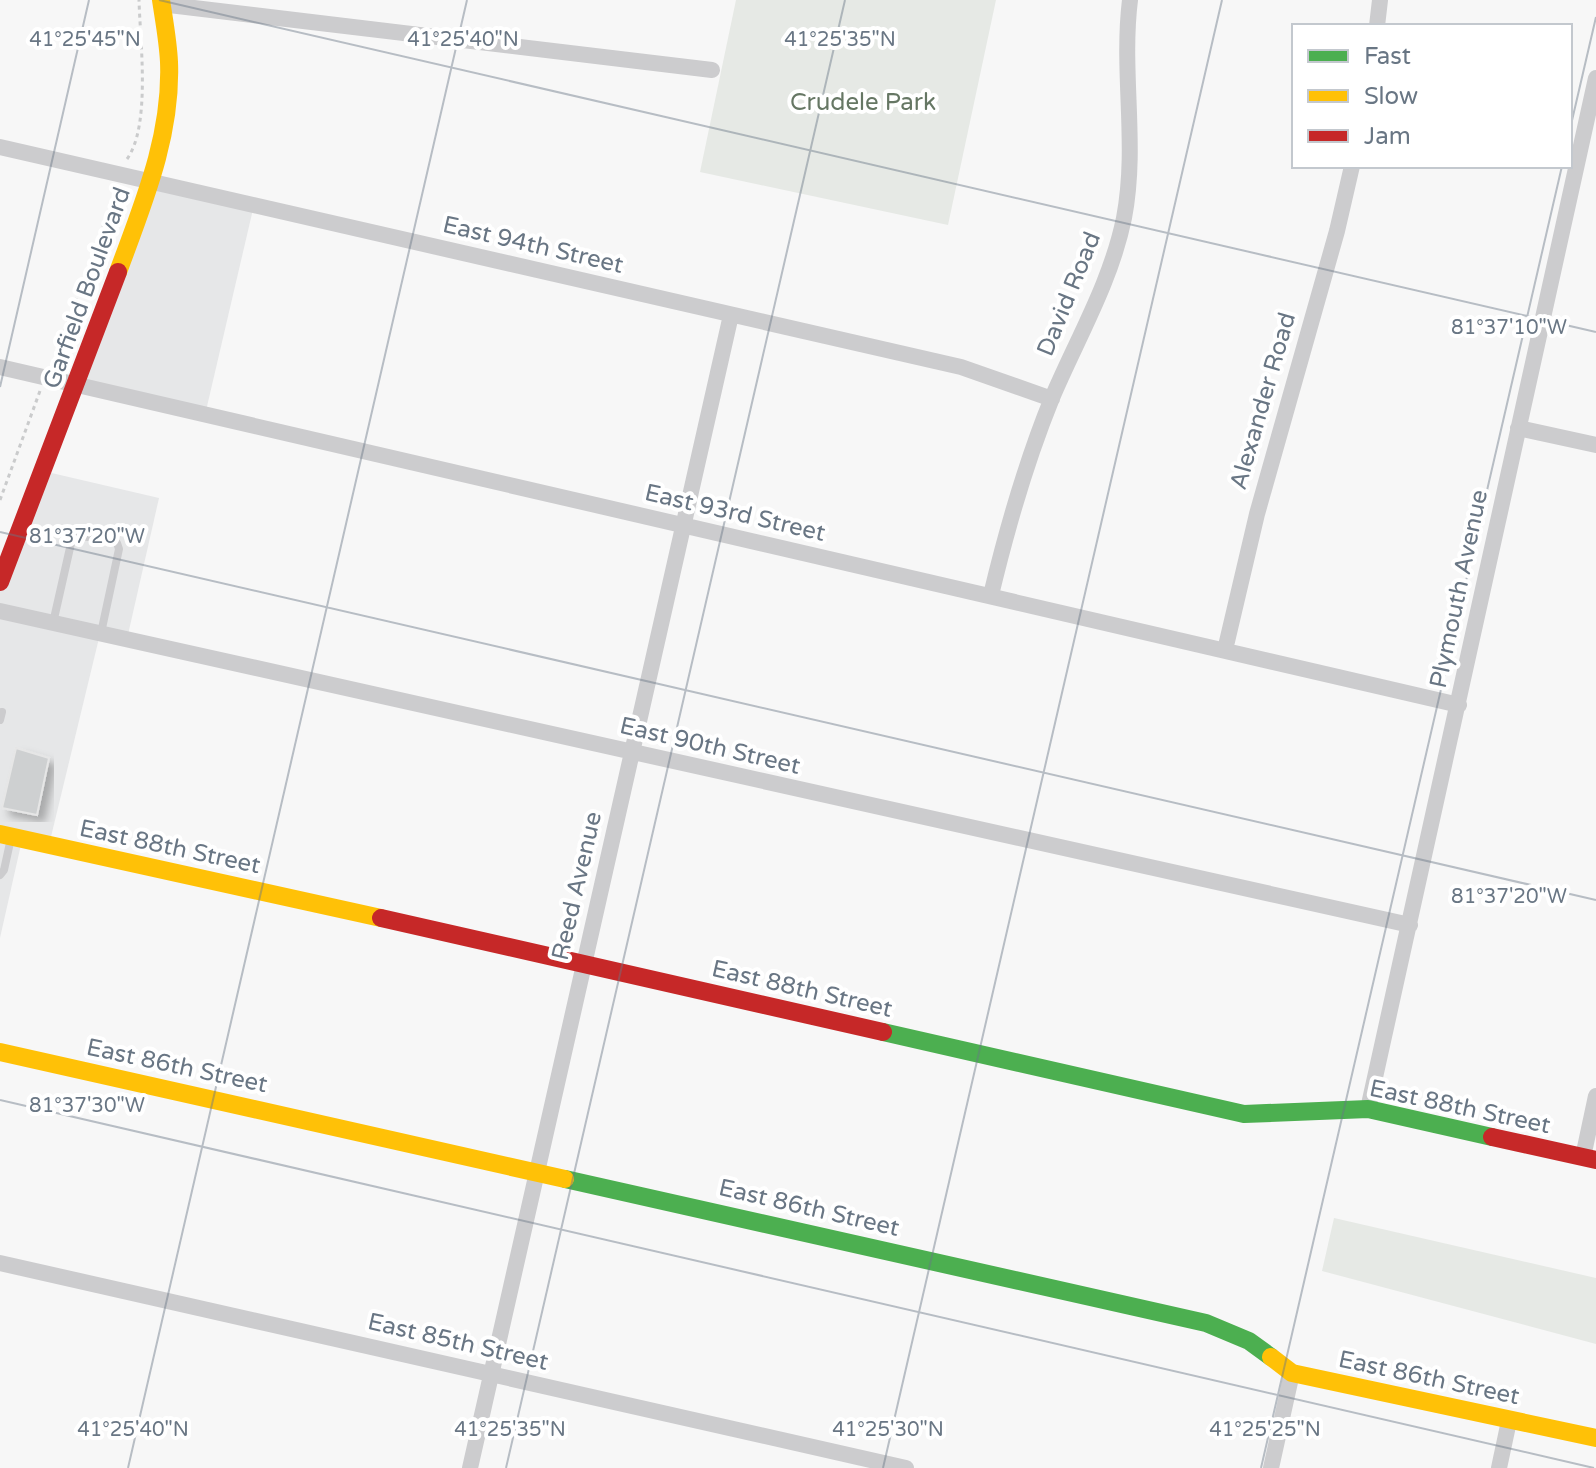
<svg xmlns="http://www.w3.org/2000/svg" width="1596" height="1468" font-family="'Varela Round',sans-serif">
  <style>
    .built { fill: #e6e7e8 }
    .green { fill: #e6e9e5 }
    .building { fill: #ced0d1; stroke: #e6e6e6; stroke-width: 2; filter: url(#shadow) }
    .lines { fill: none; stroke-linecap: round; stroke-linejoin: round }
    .path { stroke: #cacbcc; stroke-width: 3; stroke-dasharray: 4 4; stroke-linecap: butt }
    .lane { stroke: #ccccce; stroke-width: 8 }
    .street { stroke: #ccccce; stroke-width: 16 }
    .fast { stroke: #4caf50; stroke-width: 18 }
    .slow { stroke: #ffc107; stroke-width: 18 }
    .jam { stroke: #c62828; stroke-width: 18 }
    .ticks { fill: none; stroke: #697684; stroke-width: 2; stroke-opacity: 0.45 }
    .labels { text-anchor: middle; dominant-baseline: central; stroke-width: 8; stroke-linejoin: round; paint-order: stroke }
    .park-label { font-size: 24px; fill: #667764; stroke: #fff }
    .street-label { font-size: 24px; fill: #697684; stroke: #fff }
    .ticks-label { font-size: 20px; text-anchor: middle; fill: #697684; stroke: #fff; stroke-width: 8; stroke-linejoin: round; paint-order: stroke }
  </style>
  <defs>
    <filter id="shadow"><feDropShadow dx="7" dy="7" stdDeviation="4" flood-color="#0004"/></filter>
  </defs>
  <rect width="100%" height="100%" fill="#f7f7f7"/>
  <path class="built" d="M152 181 254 205 205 415 77 385Z
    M43 471 159 498 127 639 100 634 49 845 22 840 0 938V582Z"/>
  <path class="green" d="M736 0H996L948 225 700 172Z
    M1334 1218 1596 1278V1344L1322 1271Z"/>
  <path class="building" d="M16 748 49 758 37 815 2 808Z"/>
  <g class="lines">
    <path class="path" d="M127 159C151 126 140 41 139 0
      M53 362 117 189
      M0 500 40 391"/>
    <path class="lane" d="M53 623 72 539 76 535 88 537
      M101 633 119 549 117 543 107 540
      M0 720 2 712
      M0 875 4 870 11 838"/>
    <path class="street" d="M161 4 712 70
      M1377 26 1380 0
      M0 147 961 367 1052 399
      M0 367 1459 705
      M1518 428 1596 445
      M991 595C1007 528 1026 462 1052 398 1077 339 1111 282 1124 218 1138 145 1121 73 1130 0
      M0 611 1410 925
      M1225 650 1257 514 1337 231 1352 166
      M1368 1109 1596 78
      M1583 1157 1596 1096
      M0 1263 906 1468
      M470 1468 731 315
      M1271 1468 1292 1373
      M1499 1468 1509 1421"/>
    <path class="fast" d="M883 1032 1244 1114 1368 1109 1492 1137
      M565 1179 1206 1323 1249 1341 1271 1357"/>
    <path class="slow" d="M118 272C143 204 172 136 169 62 168 41 164 20 161 0
      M0 834 381 918
      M0 1052 565 1179
      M1271 1357 1292 1373 1596 1438"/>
    <path class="jam" d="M0 582 118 272
      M381 918 883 1032
      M1492 1137 1596 1160"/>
  </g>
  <path class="ticks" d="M159 0 1596 332M1570 129 1596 17M0 387 89 0M0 532 1596 900M0 1100 1594 1468M128 1468 467 0M506 1468 845 0M883 1468 1222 0M1261 1468 1562 166"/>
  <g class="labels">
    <g class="park-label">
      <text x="863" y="102">Crudele Park</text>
    </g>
    <g class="street-label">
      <text transform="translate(533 245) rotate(13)">East 94th Street</text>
      <text transform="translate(87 288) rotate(-70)">Garfield Boulevard</text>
      <text transform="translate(1069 294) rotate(-68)">David Road</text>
      <text transform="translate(1263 401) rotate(-74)">Alexander Road</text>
      <text transform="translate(735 513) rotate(13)">East 93rd Street</text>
      <text transform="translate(1459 589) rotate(-78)">Plymouth Avenue</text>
      <text transform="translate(710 746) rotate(13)">East 90th Street</text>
      <text transform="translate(170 847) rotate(12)">East 88th Street</text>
      <text transform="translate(577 886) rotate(-77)">Reed Avenue</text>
      <text transform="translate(802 989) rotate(13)">East 88th Street</text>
      <text transform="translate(177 1066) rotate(12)">East 86th Street</text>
      <text transform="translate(1460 1107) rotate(12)">East 88th Street</text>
      <text transform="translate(809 1208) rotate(13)">East 86th Street</text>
      <text transform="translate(458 1342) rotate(13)">East 85th Street</text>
      <text transform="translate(1429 1378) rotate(12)">East 86th Street</text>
    </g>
  </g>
  <g class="ticks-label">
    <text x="85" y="46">41°25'45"N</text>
    <text x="463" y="46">41°25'40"N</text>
    <text x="840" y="46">41°25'35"N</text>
    <text x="1509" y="334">81°37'10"W</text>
    <text x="87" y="543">81°37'20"W</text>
    <text x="1509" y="903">81°37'20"W</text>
    <text x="87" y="1112">81°37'30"W</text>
    <text x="133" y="1436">41°25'40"N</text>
    <text x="510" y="1436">41°25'35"N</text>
    <text x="888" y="1436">41°25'30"N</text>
    <text x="1265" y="1436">41°25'25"N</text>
  </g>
  <rect x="1292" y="24" width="280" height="144" fill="#ffffff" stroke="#c3c8ce" stroke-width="2"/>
  <rect x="1308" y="50" width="40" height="12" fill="#4caf50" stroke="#c3c8ce" stroke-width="2"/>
  <text x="1364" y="64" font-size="24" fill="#697684">Fast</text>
  <rect x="1308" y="90" width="40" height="12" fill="#ffc107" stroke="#c3c8ce" stroke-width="2"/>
  <text x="1364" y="104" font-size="24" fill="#697684">Slow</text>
  <rect x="1308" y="130" width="40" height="12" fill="#c62828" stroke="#c3c8ce" stroke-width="2"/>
  <text x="1364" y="144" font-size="24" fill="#697684">Jam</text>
</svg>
